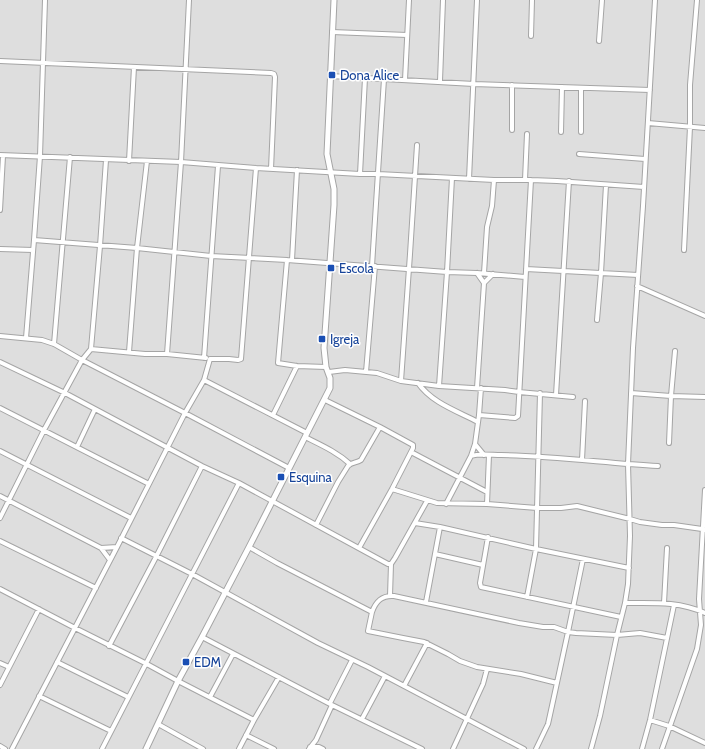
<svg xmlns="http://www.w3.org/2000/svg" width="705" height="749" font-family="Cabin,sans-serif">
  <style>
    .residential { fill: #dedede }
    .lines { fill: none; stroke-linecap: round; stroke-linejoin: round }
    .minor-casing { stroke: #a5a5a5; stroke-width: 6 }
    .tertiary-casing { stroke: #a5a5a5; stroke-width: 7 }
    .minor { stroke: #fff; stroke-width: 4 }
    .tertiary { stroke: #fff; stroke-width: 5 }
    .transit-dot { fill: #1a4fb4; stroke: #fff; stroke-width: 1.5 }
    .labels { text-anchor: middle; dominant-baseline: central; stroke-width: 3; stroke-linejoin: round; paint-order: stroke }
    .transit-label { font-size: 13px; fill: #164399; stroke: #fff; text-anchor: start }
  </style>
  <rect width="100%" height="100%" fill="#f0eee8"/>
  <path class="residential" d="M0 0H705V749H0Z"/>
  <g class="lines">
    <defs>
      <path id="minor" d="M332 32 407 35
        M531 36 532 0
        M599 41 602 0
        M0 61 271 73 274 74 275 77 271 169
        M330 76 474 84 650 90
        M405 80 409 0
        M440 81 443 0
        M648 123 705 128
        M512 130V85
        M561 132 562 87
        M581 132V88
        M579 154 645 159
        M0 155 181 162 256 168 360 174H378L494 180H531L557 181 644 187
        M129 161 134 67
        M360 174 365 78
        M469 179 477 0
        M525 180 527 134
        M0 210 3 156
        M34 240 137 248 211 256 287 260 447 272 477 273 525 277
        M0 249 33 250
        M684 250 690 127V85L697 0
        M287 260 278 363 297 366 326 367
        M292 260 297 170
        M372 266 384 79
        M526 269 638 275
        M477 273 484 283 477 388
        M484 273 487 227 492 206 494 180
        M484 283 493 274
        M637 286 705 316
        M597 320 601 273 606 185
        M0 336 42 340 54 344 82 360 185 413 289 468
        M26 338 34 240 40 156 45 0
        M54 344 70 157
        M91 349 145 354H167L181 162 189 0
        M129 352 137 248 147 161
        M167 354 206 358
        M204 358 218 166
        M0 362 65 393 202 466 239 483 388 564H391L395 558 427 501
        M329 372 345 370 377 373 401 381 439 386 505 390 519 392 573 397
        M366 372 375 266
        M204 380 307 433
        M401 381 410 254 417 145
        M418 383C432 403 457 411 478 422
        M439 386 447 272 452 178
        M631 393 671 396 675 351
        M556 395 569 181
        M325 400 380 427 413 445V448L392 489 359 548
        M0 408 149 484
        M273 415 297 366
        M479 415 515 418 518 416 531 180
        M305 437C321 445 337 452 350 464
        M669 443 671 396 705 397
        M475 444 484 455
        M77 447 95 409
        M0 451 131 518
        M411 452 487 492
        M471 456C480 453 492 455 501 455 554 456 606 463 658 466
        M582 460 585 401
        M392 489 437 503 487 504 537 508H561L577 506 630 519 640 522 662 525H674L702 529 705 530
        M0 496 101 548 110 560
        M446 504 471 456 475 444 479 415 481 388
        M487 504 489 455
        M0 518 44 430 82 360 91 349 100 246 106 160
        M415 523 440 527 536 549 629 568
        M316 525 338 482 348 466C352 462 357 463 361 460L380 427
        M488 537 480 583 481 587 621 617
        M121 538 192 574 318 643 368 667 524 749
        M0 541 96 588
        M249 547 277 563 372 612 368 631 403 638 424 642 448 654 460 661 477 667 521 674 557 683
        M101 548 117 547
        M435 554 483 565
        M0 589 75 628 145 663 178 681 254 720
        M390 596 391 564
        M527 597 536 549 540 393
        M426 602 440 527
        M625 603C653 603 679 601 705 613
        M664 603 667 548
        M372 612C376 601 382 595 394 596L519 623 543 627H554L568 632 576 633 617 635 640 633 667 638
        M202 637 332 705 422 749
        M109 646 156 557 202 466
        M57 662 128 697
        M0 663 9 667
        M0 685 39 609
        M404 686 427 643
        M39 696 111 731
        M210 697 233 654
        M330 703 352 660
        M362 719 385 676
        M650 720 669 726 705 743
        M158 724 203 749
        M246 735 274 749
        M0 746 5 749
        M310 747H319L323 749
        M12 749 117 547 185 413 204 380 210 359H229L238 360 241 359 256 168
        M102 749C147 660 194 572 239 483
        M239 749 254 720 279 677
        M309 749 316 740 332 705
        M453 749 483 684 487 669
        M536 749 548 724 550 715 568 632 583 559
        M591 749 600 716 617 635 625 603 628 584 630 536 628 464 633 348 643 206 655 0
        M642 749 650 720 674 605
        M662 749 697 649 701 625 699 599 705 490"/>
      <path id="tertiary" d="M146 749 178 681 202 637 249 547 330 388V378L326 367 324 348 334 205V189L327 154 334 0"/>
    </defs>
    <use href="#minor" class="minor-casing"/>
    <use href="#tertiary" class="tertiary-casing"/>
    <use href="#minor" class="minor"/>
    <use href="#tertiary" class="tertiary"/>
  </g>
  <g class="transit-dot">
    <rect x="328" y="71" width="8" height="8" rx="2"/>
    <rect x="327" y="264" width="8" height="8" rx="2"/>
    <rect x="318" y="335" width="8" height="8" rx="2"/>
    <rect x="277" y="473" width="8" height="8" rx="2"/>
    <rect x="182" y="658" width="8" height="8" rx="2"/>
  </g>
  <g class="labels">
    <g class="transit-label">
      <text x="340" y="75">Dona Alice</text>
      <text x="339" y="268">Escola</text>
      <text x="330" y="339">Igreja</text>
      <text x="289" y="477">Esquina</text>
      <text x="194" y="662">EDM</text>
    </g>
  </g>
</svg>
